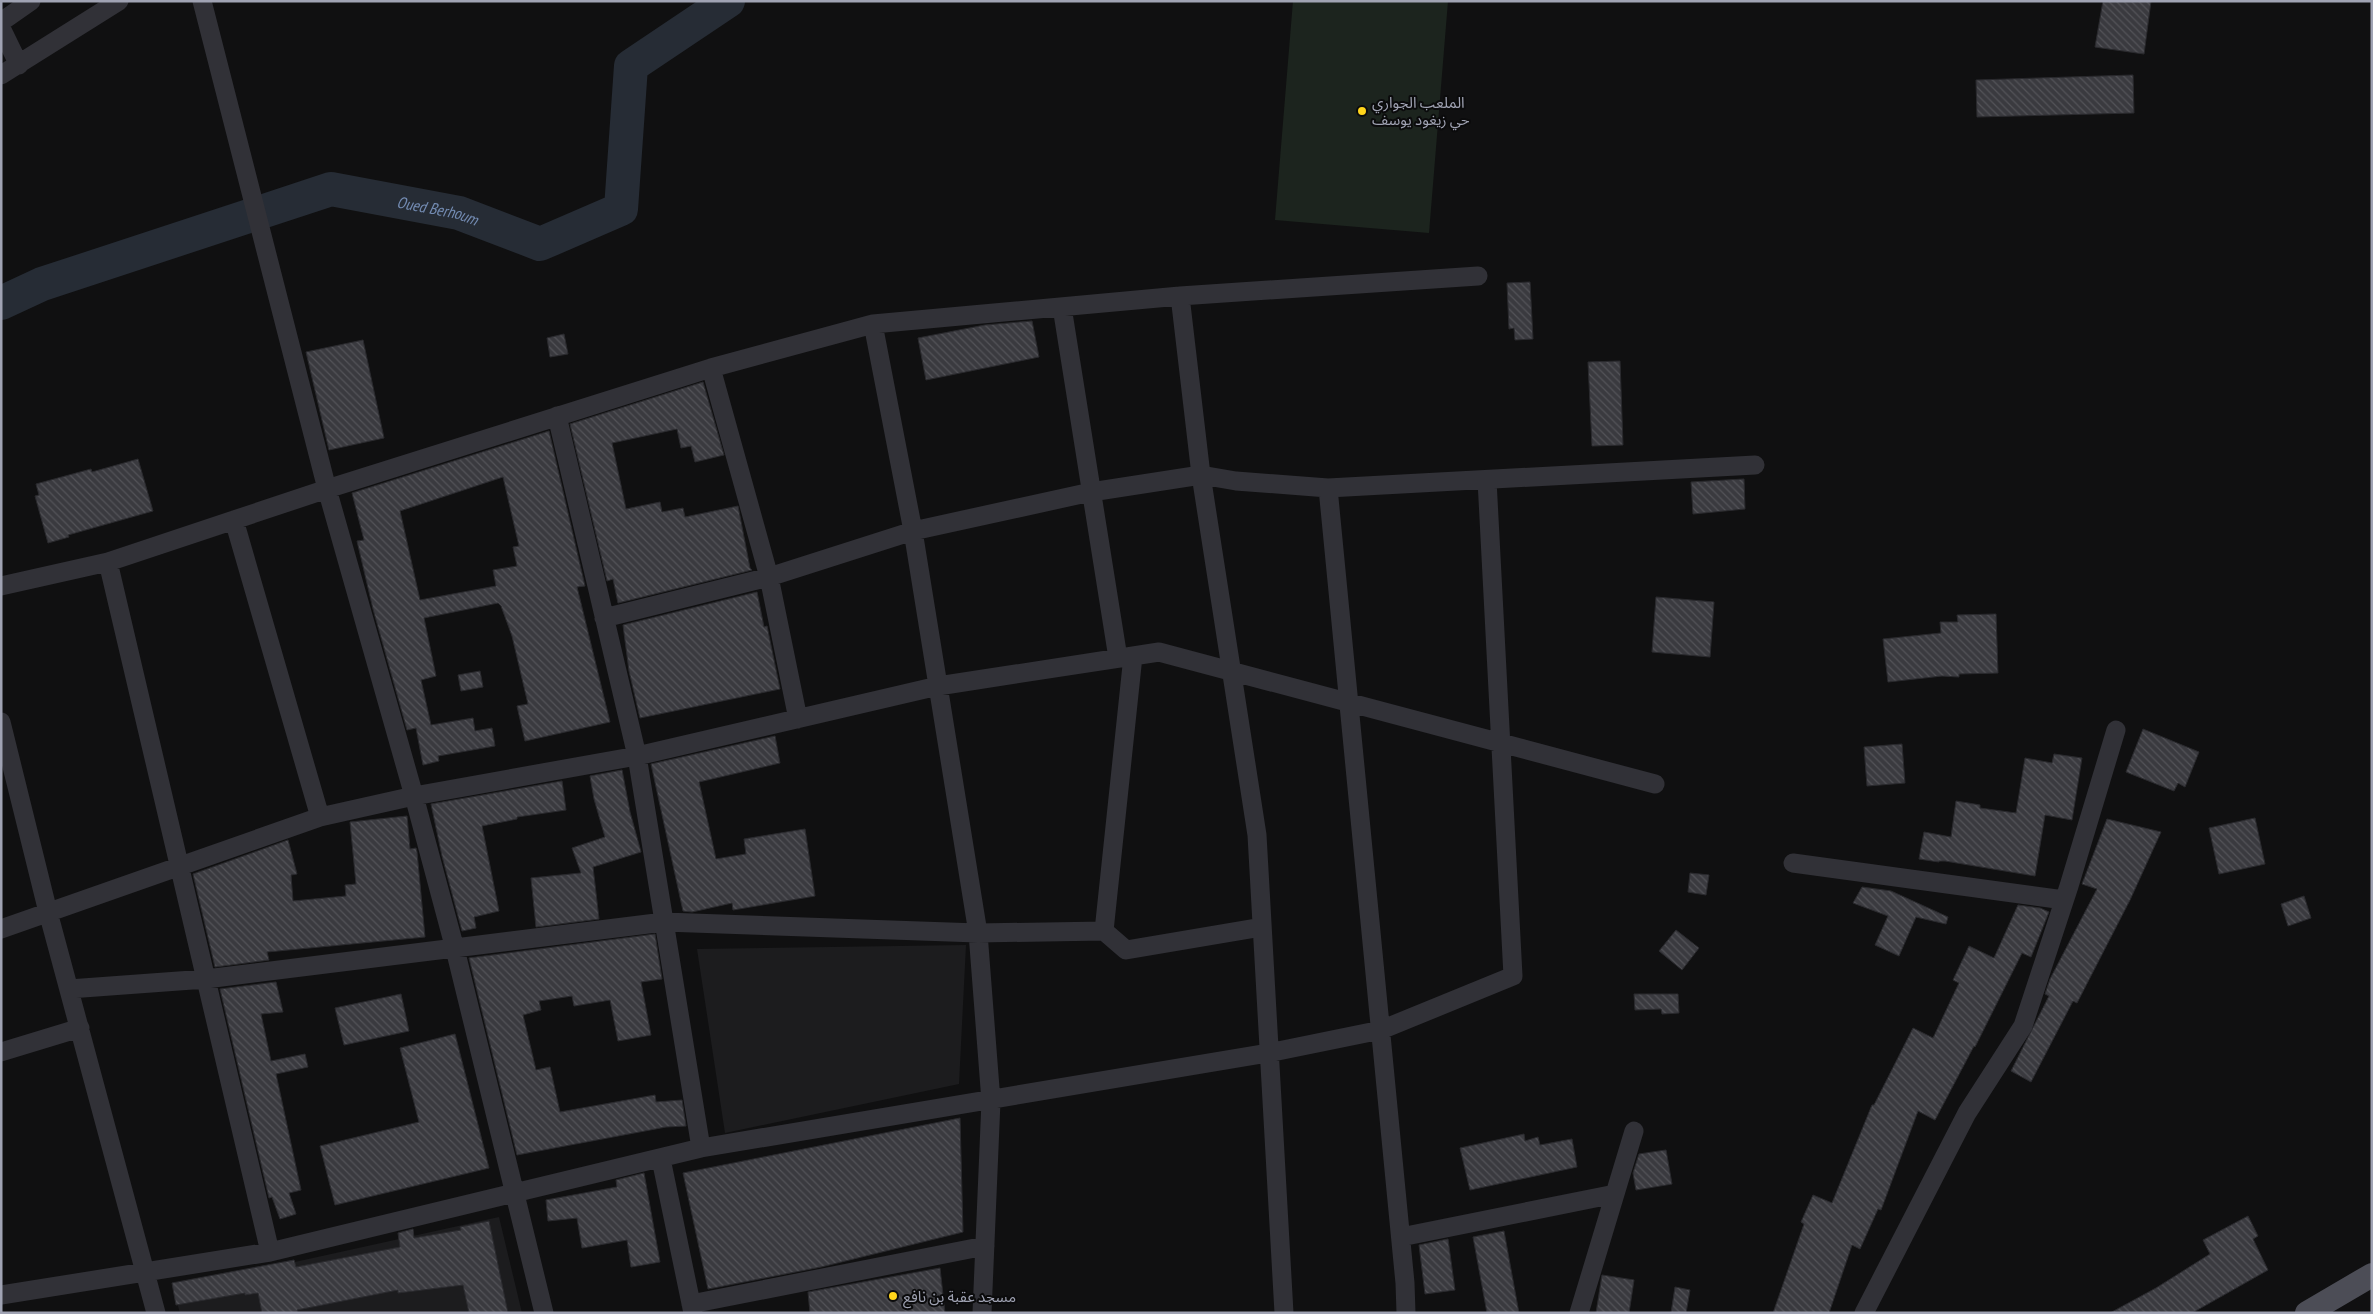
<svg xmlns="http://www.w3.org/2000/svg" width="2373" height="1314" font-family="'PT Sans Narrow','Noto Sans Arabic',sans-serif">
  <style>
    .built { fill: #1c1c1e }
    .green { fill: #1c241e }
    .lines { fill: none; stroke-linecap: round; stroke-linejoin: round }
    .river { stroke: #262c35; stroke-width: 34 }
    .building { fill: url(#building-back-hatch); stroke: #2a2a2e; fill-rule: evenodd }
    .minor { stroke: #313137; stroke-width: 19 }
    .major { stroke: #4c4d56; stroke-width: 24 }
    .poi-dot { fill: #ffd51b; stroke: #0b0b0c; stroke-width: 2 }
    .labels { text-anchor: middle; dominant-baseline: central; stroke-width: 4; stroke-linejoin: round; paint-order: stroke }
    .poi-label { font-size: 15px; fill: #a0a3b3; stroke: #0b0b0c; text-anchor: start }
    .water-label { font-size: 16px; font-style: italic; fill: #738bb2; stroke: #0b0b0c }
  </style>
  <defs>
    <pattern id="building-back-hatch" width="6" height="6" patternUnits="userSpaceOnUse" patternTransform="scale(1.25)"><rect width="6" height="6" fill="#3a3a3f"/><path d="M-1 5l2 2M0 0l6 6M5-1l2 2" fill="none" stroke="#535358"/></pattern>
  </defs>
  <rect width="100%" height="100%" fill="#101011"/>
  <path class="built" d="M966 945 959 1084 725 1133 697 949Z
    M499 1217 522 1313H180L173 1289Z"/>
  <path class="green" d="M1293 1H1448L1429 233 1275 220Z"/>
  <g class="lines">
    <path class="river" id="s1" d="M1 303 42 284 331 189 459 213 540 244 621 209 631 66 728 1"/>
  </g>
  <path class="building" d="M2103 1H2151L2144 54 2095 47Z
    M2133 75 2134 113 1977 117 1976 80Z
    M1530 282 1533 339 1515 340 1514 328 1509 329 1507 283Z
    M1032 321 1039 357 926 380 918 338 985 325Z
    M564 334 568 354 550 357 547 338Z
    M363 340 384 438 329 450 306 352Z
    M1620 361 1623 445 1592 446 1588 362Z
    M703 382 724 455 695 462 691 446 681 448 677 429 612 443 626 509 660 502 662 512 683 508 685 517 738 506 750 568 752 570 618 603 613 579 607 581 570 424Z
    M549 431 585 586 577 587 610 722 525 741 517 706 528 704 512 636 501 606 498 603 424 618 436 676 421 680 431 725 473 718 475 731 492 728 495 746 438 756 439 761 423 765 416 728 407 730 373 609 357 541 364 540 352 493ZM503 477 519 546 513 547 517 566 493 570 496 586 420 600 400 511Z
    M138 459 153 511 68 535 69 537 48 543 35 496 39 495 36 484 91 469 92 472Z
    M1744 479 1745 509 1693 514 1691 482Z
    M757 592 764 627 767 626 780 689 640 718 629 671 623 625Z
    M1656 597 1714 602 1710 657 1652 652Z
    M1996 614 1998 673 1959 674V677L1942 676 1888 682 1883 639 1941 633 1940 622H1958L1957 615Z
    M480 671 483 687 461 691 458 675Z
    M2143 729 2199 752 2185 787 2178 783 2174 791 2126 772Z
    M775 736 780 763 699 782 716 859 746 854 744 839 805 829 815 896 733 910 732 903 692 912 683 911 651 764Z
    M1902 744 1905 783 1867 786 1864 747Z
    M2054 754 2082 758 2072 820 2045 815 2035 876 1945 861H1939V862L1919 859 1924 832 1951 837 1956 801 1980 805V808L2016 813 2025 758 2052 763Z
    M622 770 630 812 641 852 593 867 599 919 536 927 531 878 581 873 572 848 605 837 594 799 590 776Z
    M562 781 566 810 517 817V819L482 826 499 911 474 917 476 928 462 931 442 856 431 804Z
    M407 816 410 849 416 848 417 852 425 937 267 952 269 960 215 967 193 874 288 840 297 874 291 875 293 901 346 896 345 885 356 884 350 822Z
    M2255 818 2265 864 2219 874 2209 828Z
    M2107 819 2161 832 2130 900 2077 1003 2073 1001 2031 1082 2011 1071 2049 996 2045 994 2050 979 2097 889 2082 884Z
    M1690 873 1709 875 1706 895 1688 892Z
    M1862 887 1891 891 1948 917 1946 924 1916 917 1899 956 1875 945 1888 916 1853 903Z
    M2304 896 2311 918 2288 926 2281 904Z
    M2018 905 2040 908 2049 912 2031 957 2022 953 1975 1047 1974 1046 1935 1120 1918 1111 1881 1210 1878 1209 1860 1249 1852 1245 1829 1313H1773L1804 1224 1801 1222 1813 1195 1832 1203 1872 1105H1874L1913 1028 1933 1038 1959 983 1953 980 1969 946 1994 958Z
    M1676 930 1699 948 1682 970 1659 951Z
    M655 934 662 979 641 982 651 1035 618 1041 610 1000 574 1006 572 996 539 1001 541 1010 523 1015 536 1070 550 1067 560 1112 655 1095 656 1102 682 1100 686 1126 666 1127 517 1155 469 958Z
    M276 982 283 1012 261 1014 271 1061 305 1054 308 1067 276 1074 301 1190 289 1193 296 1214 280 1219 272 1197 269 1198 220 989Z
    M401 994 409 1031 344 1045 335 1008Z
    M1634 994H1678L1679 1013 1662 1014 1661 1009 1635 1010Z
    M455 1034 489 1168 335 1205 320 1146 419 1122 400 1048Z
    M960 1118 963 1232 821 1267 708 1289 683 1173Z
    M1524 1134 1525 1141 1538 1137 1540 1145 1572 1139 1577 1167 1470 1190 1460 1148Z
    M1666 1150 1672 1184 1636 1190 1633 1173 1639 1154Z
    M644 1173 660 1262 631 1267 627 1240 582 1248 577 1218 548 1221 546 1200 617 1187 616 1180Z
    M2248 1216 2258 1236 2253 1239 2268 1270 2192 1313H2110L2156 1288 2210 1254 2203 1240Z
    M489 1221 508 1313H469L463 1285 398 1293V1290L297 1310 298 1313H262L258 1293 245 1295V1293L176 1305 172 1283 294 1260 296 1267 400 1247 398 1233 413 1229 414 1238 461 1230 460 1227Z
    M1504 1231 1519 1313H1487L1473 1237Z
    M1448 1239 1455 1290 1425 1294 1419 1245Z
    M940 1268 945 1313H810L808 1292Z
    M1602 1275 1634 1280 1629 1313H1596Z
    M1675 1287 1690 1290 1686 1313H1671Z"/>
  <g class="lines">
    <path class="minor" d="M202 1 327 489 414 796 455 949 544 1313
      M1 22 31 1
      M1 28 19 65
      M1 75 119 1
      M1180 296 1201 475 1257 835 1284 1313
      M1062 307 1118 658
      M873 324 913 531 978 933 991 1101 982 1313
      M711 368 769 577 798 719
      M557 416 637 756 701 1148
      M1328 488 1405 1283 1406 1313
      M234 520 320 817
      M108 562 270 1252
      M1 586 108 562 327 489 711 368 873 324 1180 296 1478 276
      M604 618 769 577 913 531 1091 492 1201 475 1236 481 1328 488 1755 465
      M1 722 48 912 156 1313
      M1793 863 2064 900
      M1 929 320 817 414 796 637 756 938 686 1159 652 1655 784
      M1104 931 1133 656
      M69 989 206 979 664 922 978 933 1104 931 1126 950 1262 927
      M1 1052 80 1028
      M661 1159 693 1313
      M1401 1237 1615 1194
      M1 1295 270 1252 701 1148 1268 1053 1381 1030 1513 976 1487 480
      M691 1304 985 1246
      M1579 1313 1634 1131
      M1864 1313 1967 1113 2023 1026 2069 886 2116 730"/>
    <path class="major" d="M2307 1313 2372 1275"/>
  </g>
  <g class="poi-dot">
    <circle cx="1362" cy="111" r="5"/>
    <circle cx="893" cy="1296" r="5"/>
  </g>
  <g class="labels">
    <g class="poi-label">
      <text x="1372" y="102">الملعب الجواري<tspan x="1372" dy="17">حي زيغود يوسف</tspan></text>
      <text x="903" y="1296">مسجد عقبة بن نافع</text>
    </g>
    <g class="water-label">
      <text stroke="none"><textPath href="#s1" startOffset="458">Oued Berhoum</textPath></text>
    </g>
  </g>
  <rect width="2373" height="1314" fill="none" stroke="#a0a3b3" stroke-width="5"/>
</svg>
